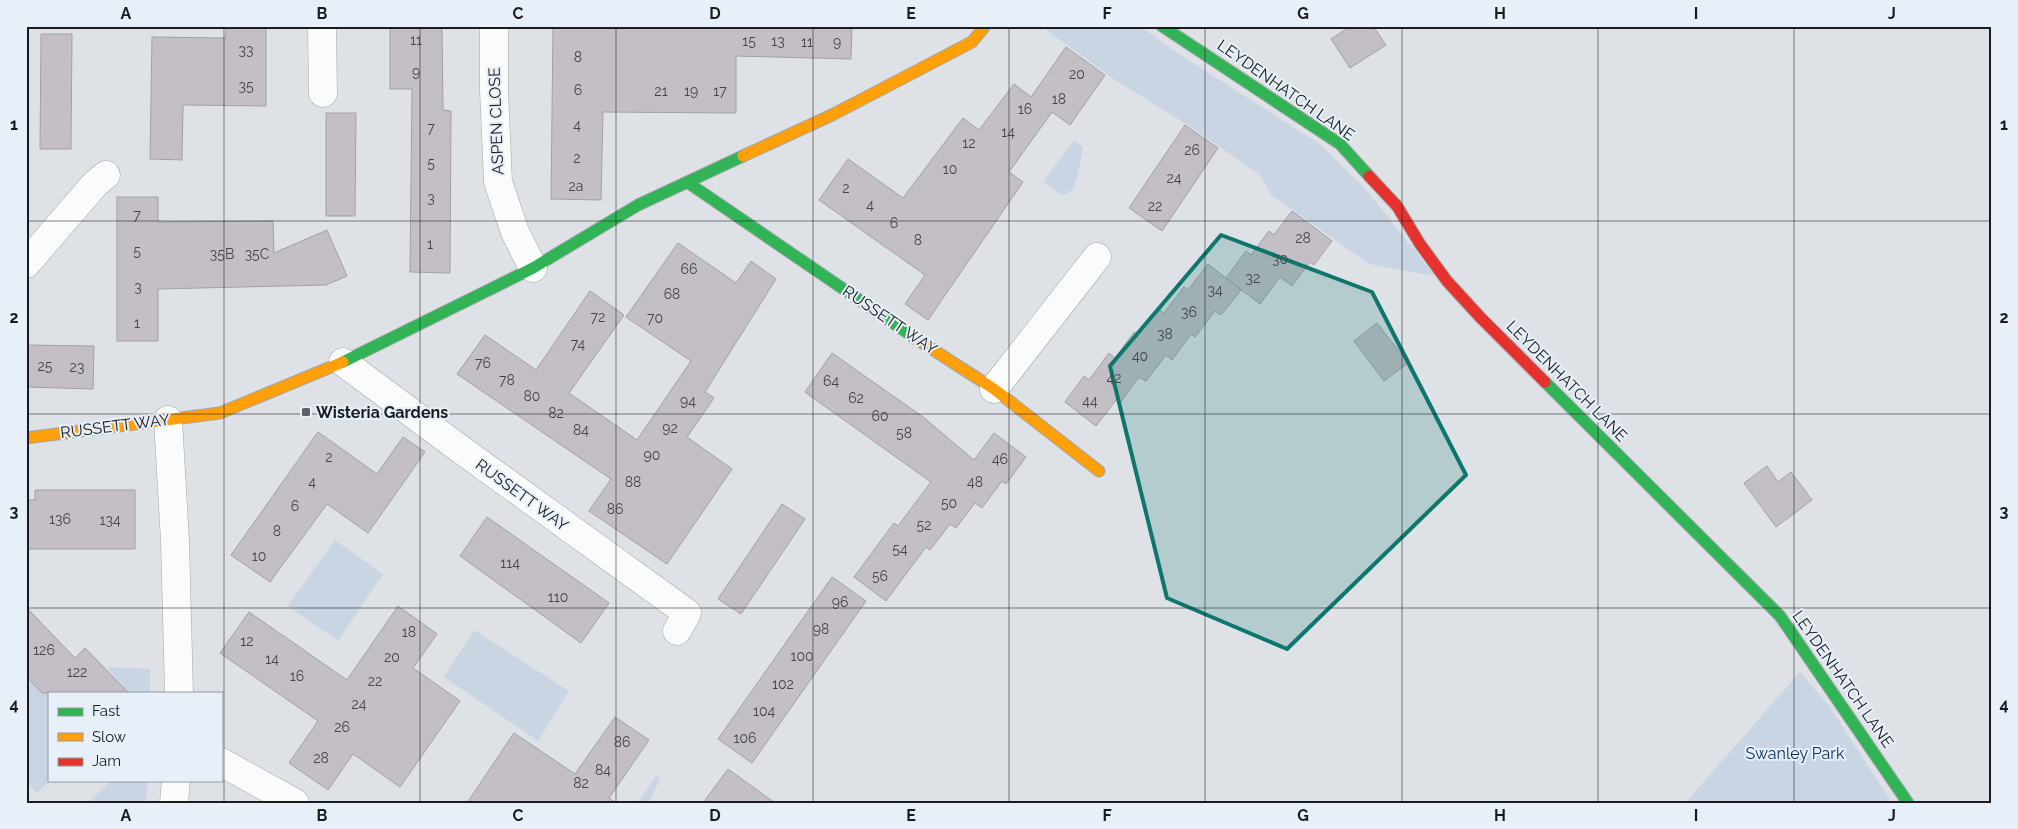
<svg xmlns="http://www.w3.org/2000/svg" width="2018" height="829" font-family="Raleway,sans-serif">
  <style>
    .green { fill: #cad5e4 }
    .building { fill: #c4bfc7; stroke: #a0a1a4 }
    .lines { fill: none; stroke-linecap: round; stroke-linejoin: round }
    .street-casing { stroke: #a3a6aa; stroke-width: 29 }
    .fast-casing { stroke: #a3a6aa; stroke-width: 13 }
    .slow-casing { stroke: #a3a6aa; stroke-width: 13 }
    .jam-casing { stroke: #a3a6aa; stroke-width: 13 }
    .street { stroke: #fafbfb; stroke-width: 28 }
    .fast { stroke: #30b455; stroke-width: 11 }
    .slow { stroke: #ff9f0a; stroke-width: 11 }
    .jam { stroke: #e5322d; stroke-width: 11 }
    .marked { fill: #0f766e; fill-opacity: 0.2; stroke: #0f766e; stroke-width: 4; stroke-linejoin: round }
    .grid { fill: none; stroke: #191b1f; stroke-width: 1; stroke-opacity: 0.55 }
    .poi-dot { fill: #5e6165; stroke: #e7eff8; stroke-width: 2 }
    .labels { text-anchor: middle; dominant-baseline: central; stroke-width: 4; stroke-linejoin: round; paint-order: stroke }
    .number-label { font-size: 14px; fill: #444449 }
    .street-label { font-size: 16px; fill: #191b1f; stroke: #e7eff8 }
    .poi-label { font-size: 16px; font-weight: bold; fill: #191b1f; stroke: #e7eff8; text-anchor: start }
    .park-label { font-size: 16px; fill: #062f57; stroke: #e7eff8 }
    .neatline { fill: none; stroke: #191b1f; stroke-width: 2 }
    .grid-label { font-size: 16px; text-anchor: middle; font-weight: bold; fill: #191b1f }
  </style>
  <rect width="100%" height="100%" fill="#dee2e7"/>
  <path class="green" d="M1041 26H1140L1179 54 1321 145 1364 187 1435 276 1369 264 1271 195 1260 175 1194 129 1115 80Z
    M1074 140 1083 147C1081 156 1077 189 1069 193 1067 194 1064 194 1061 195L1043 182Z
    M335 540 383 574 338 641 288 606Z
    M474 630 569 691 538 741 444 677Z
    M107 667 150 669V693H130Z
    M1800 672 1829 706 1892 803H1685Z
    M26 677 40 691 49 693 50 780 37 793 26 782Z
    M656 776 660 778 649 803H637Z
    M112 780H148L146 803H88Z"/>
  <path class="building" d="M226 26H266V106L183 105 182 160 150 159 152 37 226 38Z
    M390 26H442L443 110 451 111 450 273 410 272 412 89H390Z
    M553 26H852L851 59 736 56V113L603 112 601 200 551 199Z
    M1351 26H1373L1386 45 1350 68 1331 39Z
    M41 34H72L71 149H40Z
    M1066 47 1105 75 1070 125 1052 112 1009 172 1023 182 928 320 905 304 925 275 819 200 848 159 903 198 963 118 979 130 1014 84 1031 97Z
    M326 113H356L355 216H326Z
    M1185 125 1218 148 1162 231 1129 208Z
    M117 197H158V222L273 221 274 253 327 230 347 276 326 285 158 289V341H117Z
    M1292 211 1332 241 1314 265 1310 262 1292 286 1280 277 1260 304 1226 278 1246 251 1251 255 1269 231 1274 235Z
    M678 243 736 283 751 261 776 279 705 392 714 398 687 437 732 469 667 564 589 511 611 479 457 374 485 335 536 370 590 291 624 315 569 393 637 440 691 361 626 317Z
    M1208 264 1241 290 1221 315 1215 311 1195 337 1191 334 1172 360 1166 355 1146 381 1139 377 1120 403 1116 400 1096 426 1065 402 1084 376 1089 380 1109 353 1115 358 1134 332 1138 335 1158 309 1164 313 1184 287 1188 290Z
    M1377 323 1408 363 1384 381 1354 341Z
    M26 345 94 346 93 389 26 387Z
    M832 353 923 417 974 460 994 433 1026 457 1006 484 1002 481 982 508 975 503 956 528 950 524 930 550 926 547 886 601 854 577 894 523 898 526 931 482 805 392Z
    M318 432 377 474 403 437 425 452 368 533 327 504 270 582 231 555Z
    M1767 466 1778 482 1791 472 1812 500 1776 527 1744 483Z
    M35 490H135V549H26V500H35Z
    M782 504 805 519 741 614 718 599Z
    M487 517 609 603 581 643 460 556Z
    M832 577 866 601 752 763 718 739Z
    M398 606 437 634 413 668 460 701 400 787 353 754 328 790 289 763 318 721 220 653 249 612 347 680Z
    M26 607 75 658 85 648 129 693H42L26 676Z
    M615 717 649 740 609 798 616 803H467L514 733 575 774Z
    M728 769 775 803H703Z"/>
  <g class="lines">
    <defs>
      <path id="street" d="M322 26 323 93
        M494 26V90L498 182 515 232 533 268
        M26 264 95 184 106 175
        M343 362 452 443 687 613 677 631
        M994 389 1097 257
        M168 420 175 541 179 693
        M221 762 295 803
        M174 803 176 780"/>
      <path id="fast" d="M1162 26 1340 144 1369 176
        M687 182 915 338
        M343 362 533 268 638 205 743 156
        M1545 382 1780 616 1908 803"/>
      <path id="slow" d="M743 156 832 115 972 42 985 26
        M915 338 994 389 1099 471
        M26 438 220 413 343 362"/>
      <path id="jam" d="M1369 176 1397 206 1420 244 1447 281 1480 317 1545 382"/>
    </defs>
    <use href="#street" class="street-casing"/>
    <use href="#fast" class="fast-casing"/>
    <use href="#slow" class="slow-casing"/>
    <use href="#jam" class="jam-casing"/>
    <use href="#street" class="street"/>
    <use href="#fast" class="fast"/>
    <use href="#slow" class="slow"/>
    <use href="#jam" class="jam"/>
  </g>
  <path class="marked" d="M1221 235 1372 292 1466 475 1287 649 1167 598 1110 366Z"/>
  <path class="grid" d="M224 26V803M420 26V803M616 26V803M813 26V803M1009 26V803M1205 26V803M1402 26V803M1598 26V803M1794 26V803M26 221H1992M26 414H1992M26 608H1992"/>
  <rect class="poi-dot" x="301" y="407" width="10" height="10" rx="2.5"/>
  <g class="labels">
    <g class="number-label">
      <text x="416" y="40">11</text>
      <text x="749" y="41">15</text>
      <text x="778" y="41">13</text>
      <text x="807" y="42">11</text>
      <text x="837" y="42">9</text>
      <text x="246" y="50">33</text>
      <text x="578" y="57">8</text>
      <text x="416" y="72">9</text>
      <text x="1077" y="74">20</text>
      <text x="246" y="86">35</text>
      <text x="578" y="90">6</text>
      <text x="661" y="91">21</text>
      <text x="691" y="91">19</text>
      <text x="720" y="91">17</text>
      <text x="1059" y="99">18</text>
      <text x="1025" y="109">16</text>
      <text x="577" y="125">4</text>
      <text x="431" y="128">7</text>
      <text x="1008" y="132">14</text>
      <text x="969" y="143">12</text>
      <text x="1192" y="150">26</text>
      <text x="577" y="158">2</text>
      <text x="431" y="163">5</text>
      <text x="950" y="169">10</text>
      <text x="1174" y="178">24</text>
      <text x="576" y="186">2a</text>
      <text x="846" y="188">2</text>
      <text x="431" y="198">3</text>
      <text x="870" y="205">4</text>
      <text x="1155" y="206">22</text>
      <text x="137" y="215">7</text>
      <text x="894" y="223">6</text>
      <text x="1303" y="238">28</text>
      <text x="918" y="240">8</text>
      <text x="430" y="244">1</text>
      <text x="137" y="251">5</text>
      <text x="222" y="254">35B</text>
      <text x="257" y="254">35C</text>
      <text x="1280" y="259">30</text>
      <text x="689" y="269">66</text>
      <text x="1253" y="278">32</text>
      <text x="138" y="287">3</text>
      <text x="1215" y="290">34</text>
      <text x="672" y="294">68</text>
      <text x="1189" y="312">36</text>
      <text x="598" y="317">72</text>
      <text x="655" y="318">70</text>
      <text x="137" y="323">1</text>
      <text x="1165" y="334">38</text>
      <text x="578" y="344">74</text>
      <text x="1140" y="356">40</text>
      <text x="483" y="363">76</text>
      <text x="45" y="366">25</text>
      <text x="77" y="367">23</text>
      <text x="1114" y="378">42</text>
      <text x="507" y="380">78</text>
      <text x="831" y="381">64</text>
      <text x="532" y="396">80</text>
      <text x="856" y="398">62</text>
      <text x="688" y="401">94</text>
      <text x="1090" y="401">44</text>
      <text x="556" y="413">82</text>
      <text x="880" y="416">60</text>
      <text x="670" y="428">92</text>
      <text x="581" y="430">84</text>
      <text x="904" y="433">58</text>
      <text x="652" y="455">90</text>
      <text x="329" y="457">2</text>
      <text x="1000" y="459">46</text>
      <text x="312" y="482">4</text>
      <text x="633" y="482">88</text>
      <text x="975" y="482">48</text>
      <text x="949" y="503">50</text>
      <text x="295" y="506">6</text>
      <text x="615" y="509">86</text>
      <text x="60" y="519">136</text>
      <text x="110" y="520">134</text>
      <text x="924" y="525">52</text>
      <text x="277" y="531">8</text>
      <text x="900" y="549">54</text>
      <text x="259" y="556">10</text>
      <text x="510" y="563">114</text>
      <text x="880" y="576">56</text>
      <text x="558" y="597">110</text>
      <text x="840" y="602">96</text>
      <text x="821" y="629">98</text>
      <text x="409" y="632">18</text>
      <text x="247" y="641">12</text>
      <text x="44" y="650">126</text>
      <text x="802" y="656">100</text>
      <text x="392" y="657">20</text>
      <text x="272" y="659">14</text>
      <text x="77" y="672">122</text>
      <text x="297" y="676">16</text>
      <text x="375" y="681">22</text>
      <text x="783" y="684">102</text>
      <text x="359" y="704">24</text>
      <text x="764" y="711">104</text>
      <text x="342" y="727">26</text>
      <text x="745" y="738">106</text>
      <text x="622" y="742">86</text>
      <text x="321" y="758">28</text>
      <text x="603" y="770">84</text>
      <text x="581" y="783">82</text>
    </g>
    <g class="street-label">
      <text transform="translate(1286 90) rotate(35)">LEYDENHATCH LANE</text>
      <text transform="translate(496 121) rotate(-92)">ASPEN CLOSE</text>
      <text transform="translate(890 320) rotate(34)">RUSSETT WAY</text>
      <text transform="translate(1567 381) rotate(45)">LEYDENHATCH LANE</text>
      <text transform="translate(115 426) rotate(-7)">RUSSETT WAY</text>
      <text transform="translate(522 495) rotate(36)">RUSSETT WAY</text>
      <text transform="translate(1843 679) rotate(55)">LEYDENHATCH LANE</text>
    </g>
    <g class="poi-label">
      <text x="316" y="412">Wisteria Gardens</text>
    </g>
    <g class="park-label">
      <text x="1795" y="753">Swanley Park</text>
    </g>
  </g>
  <rect width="2018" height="829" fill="none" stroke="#e7eff8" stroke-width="55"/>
  <rect x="48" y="692" width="175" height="90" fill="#e7eff8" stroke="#959aa1"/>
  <rect x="58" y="708" width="25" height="8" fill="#30b455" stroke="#959aa1"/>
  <text x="92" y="716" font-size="15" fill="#191b1f">Fast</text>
  <rect x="58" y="733" width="25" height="8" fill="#ff9f0a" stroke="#959aa1"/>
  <text x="92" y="742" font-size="15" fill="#191b1f">Slow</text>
  <rect x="58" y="758" width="25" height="8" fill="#e5322d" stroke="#959aa1"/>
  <text x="92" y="766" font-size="15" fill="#191b1f">Jam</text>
  <rect x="28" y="28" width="1962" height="774" class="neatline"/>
  <g class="grid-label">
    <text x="126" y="19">A</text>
    <text x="322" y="19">B</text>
    <text x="518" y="19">C</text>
    <text x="715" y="19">D</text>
    <text x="911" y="19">E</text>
    <text x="1107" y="19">F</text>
    <text x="1303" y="19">G</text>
    <text x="1500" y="19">H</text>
    <text x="1696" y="19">I</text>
    <text x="1892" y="19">J</text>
    <text x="14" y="130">1</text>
    <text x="2004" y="130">1</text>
    <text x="14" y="323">2</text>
    <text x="2004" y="323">2</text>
    <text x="14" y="517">3</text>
    <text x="2004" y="517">3</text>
    <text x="14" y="710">4</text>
    <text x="2004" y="710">4</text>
    <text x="126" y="821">A</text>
    <text x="322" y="821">B</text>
    <text x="518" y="821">C</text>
    <text x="715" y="821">D</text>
    <text x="911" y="821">E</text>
    <text x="1107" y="821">F</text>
    <text x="1303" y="821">G</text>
    <text x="1500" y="821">H</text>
    <text x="1696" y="821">I</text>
    <text x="1892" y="821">J</text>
  </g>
</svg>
